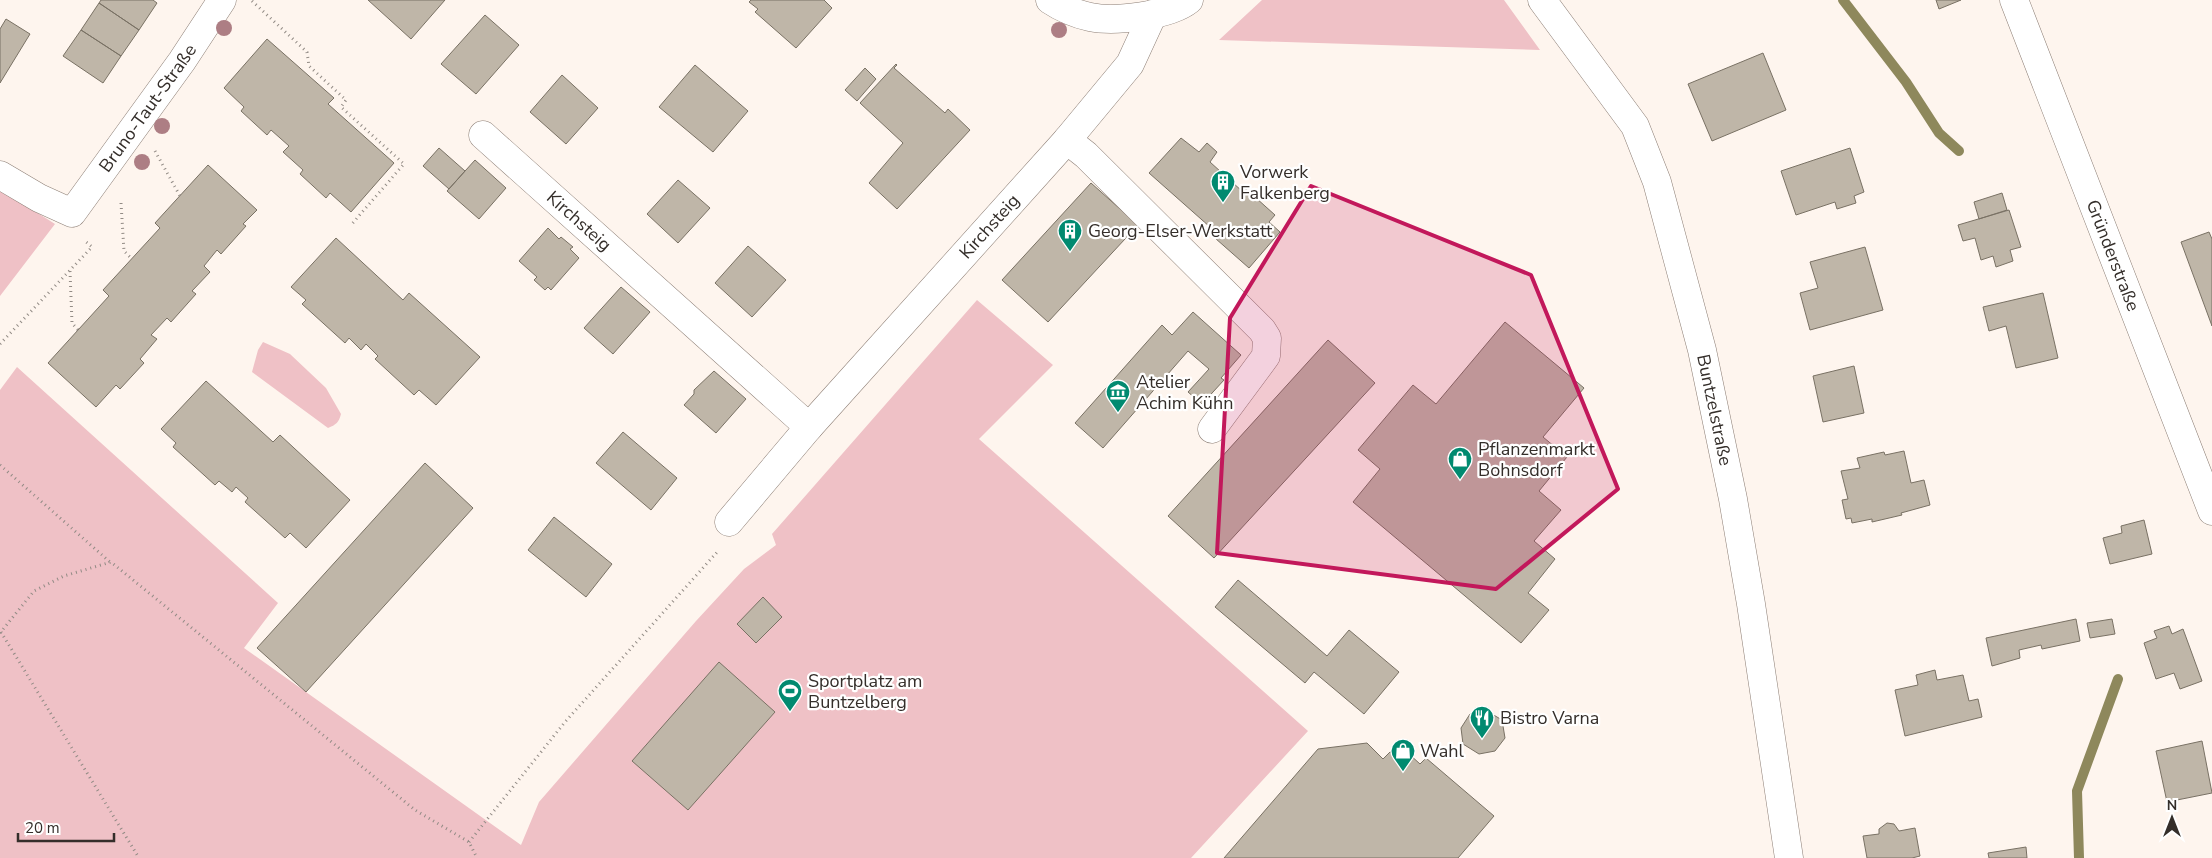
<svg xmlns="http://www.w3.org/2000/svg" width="2212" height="858" font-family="'Nunito Sans',sans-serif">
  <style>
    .green { fill: #efc1c6 }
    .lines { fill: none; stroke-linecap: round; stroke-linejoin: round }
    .stream { stroke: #8e885c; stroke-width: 10 }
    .building { fill: #bfb6a8; stroke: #797164 }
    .minor-casing { stroke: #8d7f76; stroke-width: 29 }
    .path { stroke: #928b85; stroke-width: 3; stroke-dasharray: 1 4; stroke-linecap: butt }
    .minor { stroke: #fff; stroke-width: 28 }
    .tree { fill: #ad7e84 }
    .marked { fill: #c2185b; fill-opacity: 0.2; stroke: #c2185b; stroke-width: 4; stroke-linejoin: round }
    .labels { text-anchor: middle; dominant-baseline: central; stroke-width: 4.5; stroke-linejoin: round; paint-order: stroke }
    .street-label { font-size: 18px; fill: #342e2a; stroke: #fff }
    .poi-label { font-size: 18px; fill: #342e2a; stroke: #fff; text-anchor: start }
  </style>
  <rect width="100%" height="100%" fill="#fef5ee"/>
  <path class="green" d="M1262 0H1504L1540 50 1219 40Z
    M0 189 55 224 0 296Z
    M977 300 1053 365 979 439 1308 731 1191 858H0V390L17 367 278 603 244 648 521 845 539 802 696 621 744 569 776 545 772 534Z
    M263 342 290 354 326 388 341 414C339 422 336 425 328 428L252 372 258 350Z"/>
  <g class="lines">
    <path class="stream" d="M1843 0 1906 82 1939 133 1959 151
      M2079 858 2077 791 2118 679"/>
  </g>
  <path class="building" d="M101 0H153L157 3 139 30 99 3Z
    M368 0H445L411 39Z
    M751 0H824L832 8 796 48 755 12 758 9 749 2Z
    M1936 0H1961L1939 9Z
    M99 3 139 30 121 56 81 30Z
    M485 15 519 45 476 94 441 64Z
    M6 19 30 34 0 83V29Z
    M81 30 121 56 103 83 63 56Z
    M267 39 334 98 328 104 394 163 351 212 330 193 326 198 300 174 303 170 283 152 289 146 271 130 267 135 241 111 244 107 224 88Z
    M1763 53 1786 110 1712 141 1688 84Z
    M896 64 897 65 894 68 945 113 948 109 970 130 897 209 869 183 903 143 860 103Z
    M695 65 748 111 713 152 659 107Z
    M865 68 876 79 857 101 845 90Z
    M562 75 598 108 566 144 530 112Z
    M1181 138 1199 152 1207 143 1217 152 1210 162 1243 192 1246 189 1275 215 1269 222 1280 232 1249 268 1207 231 1210 227 1149 173Z
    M439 148 465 171 449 189 423 166Z
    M1850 148 1864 192 1854 196 1856 203 1837 209 1835 202 1796 215 1781 171Z
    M475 160 506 188 479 219 447 191Z
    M208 165 257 210 243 224 246 226 221 254 217 250 204 266 210 272 192 291 196 294 171 322 167 318 151 335 157 339 140 359 144 363 120 389 116 385 96 407 48 363 109 296 103 290 160 228 155 223Z
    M678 180 710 208 678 243 647 214Z
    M1091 183 1138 225 1048 322 1002 280Z
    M2002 193 2007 210 1979 219 1974 202Z
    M2009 210 2021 247 2010 250 2013 261 1996 267 1993 256 1981 260 1975 238 1963 241 1958 225Z
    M548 228 559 239 561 237 573 247 570 249 579 258 551 290 548 287 545 290 534 280 537 277 519 261Z
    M2209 232 2212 239V326L2181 242Z
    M336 238 403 300 409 293 480 357 436 405 419 390 414 395 375 359 378 356 366 344 361 350 349 338 345 343 302 304 306 300 291 287Z
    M748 246 786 280 752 317 715 283Z
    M1865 247 1883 310 1810 330 1800 293 1818 288 1810 262Z
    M621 287 650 312 613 354 584 328Z
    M2043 293 2058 358 2016 368 2006 326 1989 331 1983 307Z
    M1193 312 1241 355 1221 378 1224 380 1202 404 1188 392 1209 369 1188 351 1103 448 1075 423 1162 325 1172 335Z
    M1505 322 1584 388 1543 437 1567 457 1539 491 1561 510 1534 541 1555 559 1528 593 1549 610 1521 643 1353 502 1380 469 1358 450 1413 385 1436 404Z
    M1328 340 1375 383 1214 558 1168 516Z
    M1854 366 1864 413 1823 422 1813 376Z
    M714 371 746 399 716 433 684 405 694 394V390Z
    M206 381 273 442 280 435 350 500 306 548 290 533 285 538 245 502 248 498 236 487 232 492 219 481 215 485 173 447 176 443 161 429Z
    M623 432 677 478 651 510 596 463Z
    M1904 451 1911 483 1924 480 1930 505 1901 513 1902 515 1872 522V519L1852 523 1851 518 1846 519 1842 500 1848 499 1841 471 1860 468 1857 458 1884 452 1885 455Z
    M425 463 473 508 306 692 257 648Z
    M554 517 612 564 586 597 528 550Z
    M2144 520 2152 554 2110 564 2103 538 2122 533 2121 526Z
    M1238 580 1327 656 1349 630 1399 672 1364 714 1314 672 1305 683 1215 607Z
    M763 597 782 617 756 643 737 624Z
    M2076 619 2080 641 2042 649 2041 645 2019 650 2020 658 1992 666 1986 638Z
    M2112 619 2115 634 2090 638 2087 623Z
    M2169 626 2172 634 2183 629 2202 681 2180 689 2174 673 2156 679 2144 643 2157 638 2154 631Z
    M719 662 775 712 688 810 632 761Z
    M1935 670 1937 680 1963 675 1969 701 1978 699 1982 717 1905 736 1895 690 1918 685 1916 675Z
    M1487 711 1502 720 1505 738 1495 751 1479 754 1463 744 1461 728 1470 714Z
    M2202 741 2212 793 2167 802 2156 751Z
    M1367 743 1383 759 1390 752 1408 753 1420 764 1426 758 1494 816 1458 858H1224L1318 749Z
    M1887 823 1894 824 1899 831 1915 828 1920 856 1912 858H1867L1863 836 1879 834V829Z
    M2026 847 2027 858H1989L1988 853Z"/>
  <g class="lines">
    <defs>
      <g id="minor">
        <path d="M1050 0C1062 8 1076 14 1090 17 1114 22 1169 16 1189 0"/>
        <path id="s1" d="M1542 0 1635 126 1657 182 1702 350 1733 499 1751 604 1789 858"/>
        <path id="s2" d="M2014 0 2212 511"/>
        <path id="s3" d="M483 135 809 427"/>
        <path d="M1067 140 1086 155 1262 330 1267 338 1266 356 1212 429"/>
        <path id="s4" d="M0 175 39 198 72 213 182 61 222 0"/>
        <path id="s5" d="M729 522 809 427 1067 140 1130 64 1153 14"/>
      </g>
    </defs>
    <use href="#minor" class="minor-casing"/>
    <path class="path" d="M252 1 307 52 309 66 346 100 341 107 404 164 351 225
      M155 151 180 196
      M121 203 124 251 132 259
      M70 271 72 323 78 330
      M0 344 92 247 85 241
      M0 465 110 562
      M1 632 139 858
      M0 633 34 591 64 576 111 562 415 810 469 842 477 858
      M469 842 565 722 719 550"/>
    <use href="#minor" class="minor"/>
  </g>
  <g class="tree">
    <circle cx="224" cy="28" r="8"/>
    <circle cx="1059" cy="30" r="8"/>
    <circle cx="162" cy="126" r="8"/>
    <circle cx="142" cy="162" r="8"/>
  </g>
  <path class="marked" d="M1311 186 1531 275 1618 489 1496 589 1217 553 1230 318Z"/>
  <defs>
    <symbol id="building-pin" viewBox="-11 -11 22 30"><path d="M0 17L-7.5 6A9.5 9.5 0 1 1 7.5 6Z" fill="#018a70" stroke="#fff"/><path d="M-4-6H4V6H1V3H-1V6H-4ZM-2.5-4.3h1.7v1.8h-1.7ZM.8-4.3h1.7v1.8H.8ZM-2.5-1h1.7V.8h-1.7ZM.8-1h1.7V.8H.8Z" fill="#fff"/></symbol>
    <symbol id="museum-pin" viewBox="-11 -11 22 30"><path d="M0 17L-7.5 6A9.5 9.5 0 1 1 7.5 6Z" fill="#018a70" stroke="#fff"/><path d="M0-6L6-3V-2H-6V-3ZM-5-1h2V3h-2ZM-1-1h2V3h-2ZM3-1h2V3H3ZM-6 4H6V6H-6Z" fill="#fff"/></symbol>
    <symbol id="shop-pin" viewBox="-11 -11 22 30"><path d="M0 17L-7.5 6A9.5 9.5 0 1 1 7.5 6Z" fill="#018a70" stroke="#fff"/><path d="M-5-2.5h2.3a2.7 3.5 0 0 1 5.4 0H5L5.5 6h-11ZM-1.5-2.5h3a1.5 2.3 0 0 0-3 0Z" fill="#fff"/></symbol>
    <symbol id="stadium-pin" viewBox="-11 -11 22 30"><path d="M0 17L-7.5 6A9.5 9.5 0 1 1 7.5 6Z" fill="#018a70" stroke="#fff"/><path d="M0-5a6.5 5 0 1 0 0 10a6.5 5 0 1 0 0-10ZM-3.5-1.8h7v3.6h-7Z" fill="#fff"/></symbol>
    <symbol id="restaurant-pin" viewBox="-11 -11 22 30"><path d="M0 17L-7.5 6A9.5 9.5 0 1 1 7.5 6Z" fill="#018a70" stroke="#fff"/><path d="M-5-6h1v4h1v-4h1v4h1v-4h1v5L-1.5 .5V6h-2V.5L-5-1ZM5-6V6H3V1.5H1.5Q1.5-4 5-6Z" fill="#fff"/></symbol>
  </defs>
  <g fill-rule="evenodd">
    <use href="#building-pin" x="1209" y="168" width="28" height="38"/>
    <use href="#building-pin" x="1056" y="217" width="28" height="38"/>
    <use href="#museum-pin" x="1104" y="378" width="28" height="38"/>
    <use href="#shop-pin" x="1446" y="445" width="28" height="38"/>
    <use href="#stadium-pin" x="776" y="677" width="28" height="38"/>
    <use href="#restaurant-pin" x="1468" y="704" width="28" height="38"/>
    <use href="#shop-pin" x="1389" y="737" width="28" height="38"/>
  </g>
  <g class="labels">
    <g class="street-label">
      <text stroke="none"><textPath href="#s4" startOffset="211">Bruno-Taut-Straße</textPath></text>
      <text stroke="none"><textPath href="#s3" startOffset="129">Kirchsteig</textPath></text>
      <text stroke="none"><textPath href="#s5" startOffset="394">Kirchsteig</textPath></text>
      <text stroke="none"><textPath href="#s2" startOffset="274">Gründerstraße</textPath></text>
      <text stroke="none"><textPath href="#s1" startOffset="452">Buntzelstraße</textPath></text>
    </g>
    <g class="poi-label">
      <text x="1240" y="172">Vorwerk<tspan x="1240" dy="21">Falkenberg</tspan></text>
      <text x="1088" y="231">Georg-Elser-Werkstatt</text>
      <text x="1136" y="382">Atelier<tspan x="1136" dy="21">Achim Kühn</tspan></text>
      <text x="1478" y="449">Pflanzenmarkt<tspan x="1478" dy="21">Bohnsdorf</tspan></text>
      <text x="808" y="681">Sportplatz am<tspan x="808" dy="21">Buntzelberg</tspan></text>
      <text x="1500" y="718">Bistro Varna</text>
      <text x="1420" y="751">Wahl</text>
    </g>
  </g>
  <g transform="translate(2172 818)" stroke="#ffffff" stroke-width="4" paint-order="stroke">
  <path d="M0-4L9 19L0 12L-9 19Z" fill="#342e2a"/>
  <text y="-8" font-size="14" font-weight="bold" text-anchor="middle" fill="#342e2a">N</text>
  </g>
  <path d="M18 833v8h96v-8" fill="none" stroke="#342e2a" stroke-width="2.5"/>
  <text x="25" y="833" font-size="15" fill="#342e2a" stroke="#ffffff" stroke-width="4" paint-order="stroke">20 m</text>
</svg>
